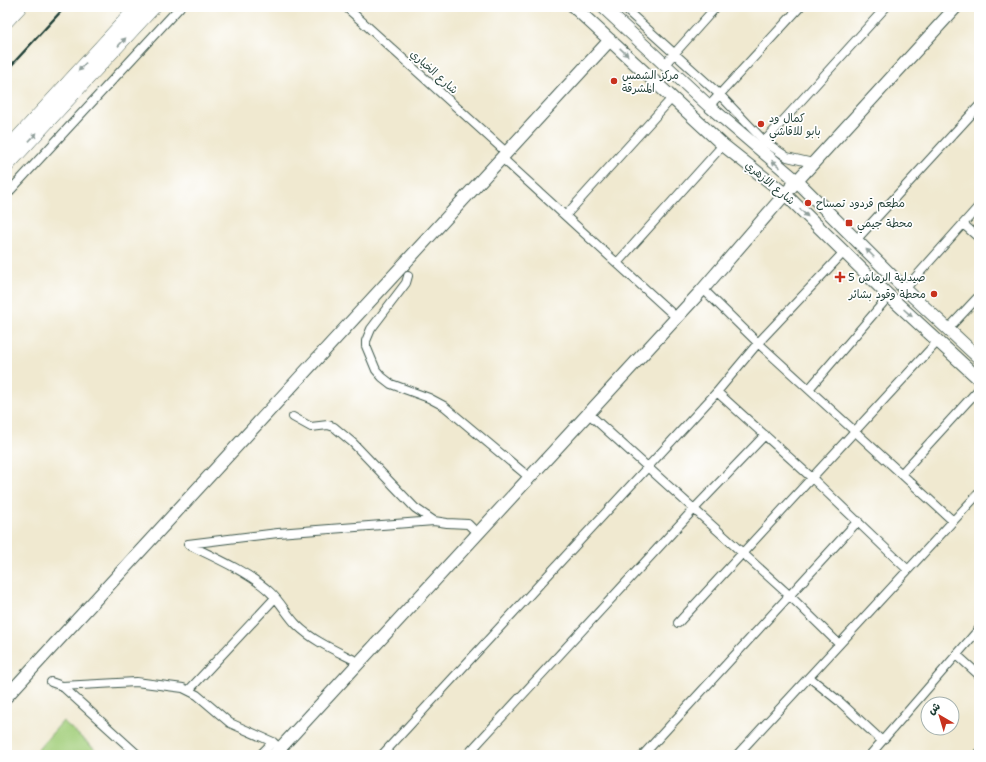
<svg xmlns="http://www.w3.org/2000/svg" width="986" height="762" font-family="'Shantell Sans','Playpen Sans Arabic',sans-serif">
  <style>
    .green { fill: #a3cf7b; stroke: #618658 }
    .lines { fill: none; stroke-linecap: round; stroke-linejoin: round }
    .street-casing { stroke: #3e574b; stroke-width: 10 }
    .secondary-casing { stroke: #3e574b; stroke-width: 14 }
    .primary-casing { stroke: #3e574b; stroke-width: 14 }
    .street { stroke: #fff; stroke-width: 8 }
    .secondary { stroke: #fff; stroke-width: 12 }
    .primary { stroke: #fff; stroke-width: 13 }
    .rail { stroke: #1f3d34; stroke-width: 2.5 }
    .oneway { fill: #8f9e9a }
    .poi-dot { fill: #c8321e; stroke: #fff; stroke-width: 1.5 }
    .labels { text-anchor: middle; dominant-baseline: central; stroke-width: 3.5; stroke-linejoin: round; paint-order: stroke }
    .street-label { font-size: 11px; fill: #1f3d34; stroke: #fff }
    .poi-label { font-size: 11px; fill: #1f3d34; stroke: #fff; text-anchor: start }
  </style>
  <rect width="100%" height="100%" fill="#fff"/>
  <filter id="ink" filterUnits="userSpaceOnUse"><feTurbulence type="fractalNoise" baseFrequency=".025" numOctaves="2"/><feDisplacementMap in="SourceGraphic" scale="8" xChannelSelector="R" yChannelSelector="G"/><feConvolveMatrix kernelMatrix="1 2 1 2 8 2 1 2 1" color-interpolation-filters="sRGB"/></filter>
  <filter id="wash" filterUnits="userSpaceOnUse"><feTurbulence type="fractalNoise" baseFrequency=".012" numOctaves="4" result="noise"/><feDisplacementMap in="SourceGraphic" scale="16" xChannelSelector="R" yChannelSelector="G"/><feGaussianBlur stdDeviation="0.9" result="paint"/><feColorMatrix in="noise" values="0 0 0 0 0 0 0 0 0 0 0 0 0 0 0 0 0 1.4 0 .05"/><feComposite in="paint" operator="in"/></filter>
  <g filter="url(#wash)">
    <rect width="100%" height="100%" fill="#f0e9d0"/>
    <path class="green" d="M63 721 101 755H33Z"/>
  </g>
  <g filter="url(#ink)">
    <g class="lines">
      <defs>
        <path id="street" d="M346 7 507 153
          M623 7 720 95 764 141 787 157 813 163
          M665 64 716 7
          M709 106 800 7
          M761 145 886 7
          M502 158 677 318
          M7 194 180 7
          M566 215 673 97
          M963 224 979 238
          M856 240 979 106
          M617 263 723 145
          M408 276 406 283 371 329 366 341V346L376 370 382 377 391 384 429 398 444 406 530 478
          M703 289 758 343 953 521
          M905 289 979 206
          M948 329 979 296
          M809 389 889 296
          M717 392 812 478 908 570
          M589 414 790 596 839 644
          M293 417 311 427 328 425 334 427 353 443 415 508 434 521 447 523 468 524 478 534
          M902 473 979 389
          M188 544 278 533 434 521
          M189 545C214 557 250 573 270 592 281 602 287 615 297 625 314 642 339 652 360 663
          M678 623 938 341
          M957 655 979 675
          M809 677 840 702 882 741
          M51 682 62 686 136 682 183 688 197 695 230 723 273 742 280 749
          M62 686 138 755
          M189 690 275 598
          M260 755 273 742
          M382 755 717 392 758 343 844 252
          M467 755 694 509 765 435
          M643 755 858 521
          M737 755 979 493
          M870 755 979 629
          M977 755 979 753"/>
        <path id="secondary" d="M574 7 723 145 785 194 889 296 979 379
          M603 7 709 106 797 181 905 289 979 358
          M7 696 610 40
          M274 755 703 289 785 194 956 7"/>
        <path id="primary" d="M7 21 20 7
          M7 149 137 7
          M7 166 154 7"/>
      </defs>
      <use href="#street" class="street-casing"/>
      <use href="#secondary" class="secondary-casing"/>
      <use href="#primary" class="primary-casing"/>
      <use href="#street" class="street"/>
      <use href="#secondary" class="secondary"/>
      <use href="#primary" class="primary"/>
      <path class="rail" d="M7 70 65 7"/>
    </g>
    <defs><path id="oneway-solid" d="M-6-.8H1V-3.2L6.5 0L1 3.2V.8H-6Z"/></defs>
    <g class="oneway">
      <use href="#oneway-solid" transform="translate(122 42) rotate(-47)"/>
      <use href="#oneway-solid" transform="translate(624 52) rotate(43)"/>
      <use href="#oneway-solid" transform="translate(82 67) rotate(133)"/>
      <use href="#oneway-solid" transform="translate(33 137) rotate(-47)"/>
      <use href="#oneway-solid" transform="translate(776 164) rotate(-139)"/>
      <use href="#oneway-solid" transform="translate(804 213) rotate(44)"/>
      <use href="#oneway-solid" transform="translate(870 253) rotate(-135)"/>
      <use href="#oneway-solid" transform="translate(908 313) rotate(42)"/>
    </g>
  </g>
  <g class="poi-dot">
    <circle cx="614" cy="81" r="4"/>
    <circle cx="761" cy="124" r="4"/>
    <circle cx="808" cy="203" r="4"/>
    <rect x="845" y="219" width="8" height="8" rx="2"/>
    <path d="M838 271h4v4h4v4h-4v4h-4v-4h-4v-4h4z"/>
    <circle cx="934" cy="294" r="4"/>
  </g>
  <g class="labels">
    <g class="street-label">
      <text transform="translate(434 72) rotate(42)">شارع الخياري</text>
      <text transform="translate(770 183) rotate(40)">شارع الازهري</text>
    </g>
    <g class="poi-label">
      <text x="622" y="75">مركز الشمس<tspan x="622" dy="13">المشرقة</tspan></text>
      <text x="769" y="118">كمال ود<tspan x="769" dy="13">بابو للاقاشي</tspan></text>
      <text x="816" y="203">مطعم قردود تمساح</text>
      <text x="857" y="223">محطة جيمي</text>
      <text x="848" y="277">صيدلية الرماش 5</text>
      <text x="926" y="294" text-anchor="end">محطة وقود بشائر</text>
    </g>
  </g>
  <rect width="986" height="762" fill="none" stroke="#fff" stroke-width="24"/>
  <g transform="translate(940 716) rotate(322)"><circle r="19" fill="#ffffff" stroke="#a5b1ae"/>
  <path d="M0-3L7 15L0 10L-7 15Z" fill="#c8321e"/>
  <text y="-6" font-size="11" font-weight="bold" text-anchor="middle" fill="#1f3d34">ش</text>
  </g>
</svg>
